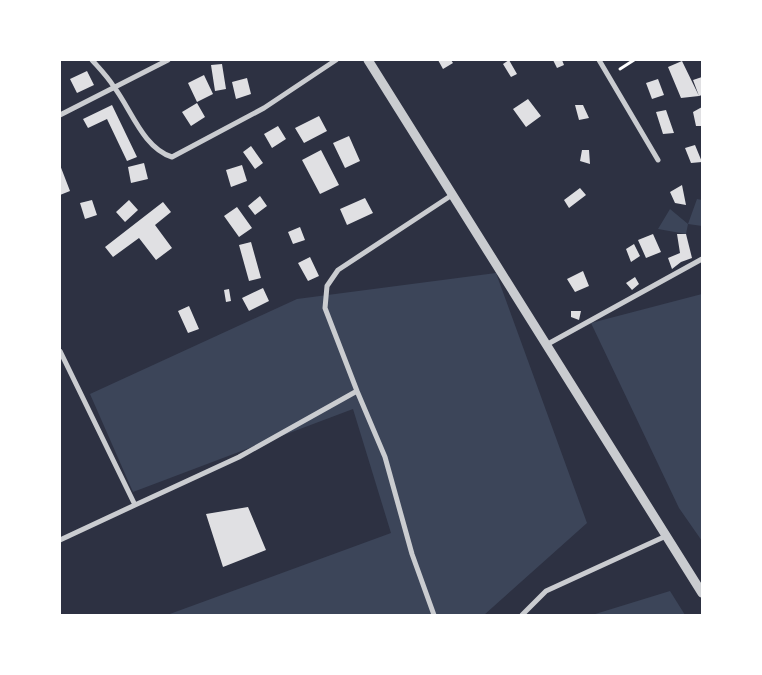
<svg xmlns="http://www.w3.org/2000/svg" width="762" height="675" font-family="Quicksand,sans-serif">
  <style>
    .green { fill: #3c4559 }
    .building { fill: #e0e0e3 }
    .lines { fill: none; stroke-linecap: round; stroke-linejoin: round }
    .path { stroke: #fff; stroke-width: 3 }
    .minor { stroke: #caccd0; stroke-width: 5 }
    .tertiary { stroke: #caccd0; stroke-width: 9 }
  </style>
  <rect width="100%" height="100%" fill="#2d3142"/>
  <path class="green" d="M697 199 702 200V226L688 224 686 234 658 229 670 209 688 224Z
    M496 273 587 523 484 615H167L391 533 353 409 133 492 90 394 297 299Z
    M702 294V541L679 508 591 323Z
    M670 591 685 615H592Z"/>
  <path class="building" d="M438 60H451L453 63 443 69Z
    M509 60 517 74 511 77 503 64Z
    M553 60H562L564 65 557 68Z
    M682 61 699 96 681 98 668 67Z
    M222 64 226 89 215 91 211 65Z
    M87 71 94 85 77 93 70 79Z
    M204 75 213 94 197 102 188 83Z
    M702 77V95L699 96 693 80Z
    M247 78 251 94 236 99 232 82Z
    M658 79 664 95 652 99 646 83Z
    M528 99 541 116 526 127 513 109Z
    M197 103 205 117 191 126 182 112Z
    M112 105 137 157 127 161 107 119 88 128 83 119Z
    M575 105H583L589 118 579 120Z
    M702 107V126H696L693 112Z
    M666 110 674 133 663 134 656 112Z
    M319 116 327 131 304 143 295 128Z
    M278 126 286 139 272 148 264 134Z
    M349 136 360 161 345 168 333 143Z
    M695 145 702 162 691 163 685 148Z
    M251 146 263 163 255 169 243 152Z
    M321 150 339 185 320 194 302 160Z
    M582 150H589L590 164 580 161Z
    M144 163 148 179 131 183 128 167Z
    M60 165 70 191 60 195Z
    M242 165 247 181 231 187 226 170Z
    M682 185 686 205 675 203 670 192Z
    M580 188 586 195 569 208 564 200Z
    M260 196 267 206 255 215 248 206Z
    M365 198 373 213 347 225 340 209Z
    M92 200 97 215 85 219 80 203Z
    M129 200 138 210 125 222 116 212Z
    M163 202 171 212 155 225 172 248 156 260 139 238 113 257 105 247Z
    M237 207 252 228 239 237 224 216Z
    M300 227 305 240 293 244 288 232Z
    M653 234 661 252 646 258 638 240Z
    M677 234H686L692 258 681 262 672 269 668 258 680 253Z
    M251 242 261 278 249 281 239 245Z
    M634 244 640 256 631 262 626 249Z
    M310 257 319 276 308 281 298 263Z
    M583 271 589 286 575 292 567 279Z
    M635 277 639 284 632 290 626 283Z
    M263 288 269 301 249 311 242 298Z
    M229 289 231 301 226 302 224 290Z
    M189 306 199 329 188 333 178 311Z
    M571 311H581L579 320 571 317Z
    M248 507 266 550 223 567 206 514Z"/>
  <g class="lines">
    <path class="path" d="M620 69 634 60"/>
    <path class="minor" d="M92 60C100 69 108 77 114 87 131 109 143 148 172 157L264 108 336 60
      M599 60 658 160
      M60 115 168 60
      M546 345 702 259
      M60 351 135 505 60 540
      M135 505 239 457 357 391
      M434 615 412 554 385 457 357 391 325 308 327 286 338 270 452 195
      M522 615 546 591 666 536"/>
    <path class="tertiary" d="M368 60 702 593"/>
  </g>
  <rect width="762" height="675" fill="none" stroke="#ffffff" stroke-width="122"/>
</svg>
